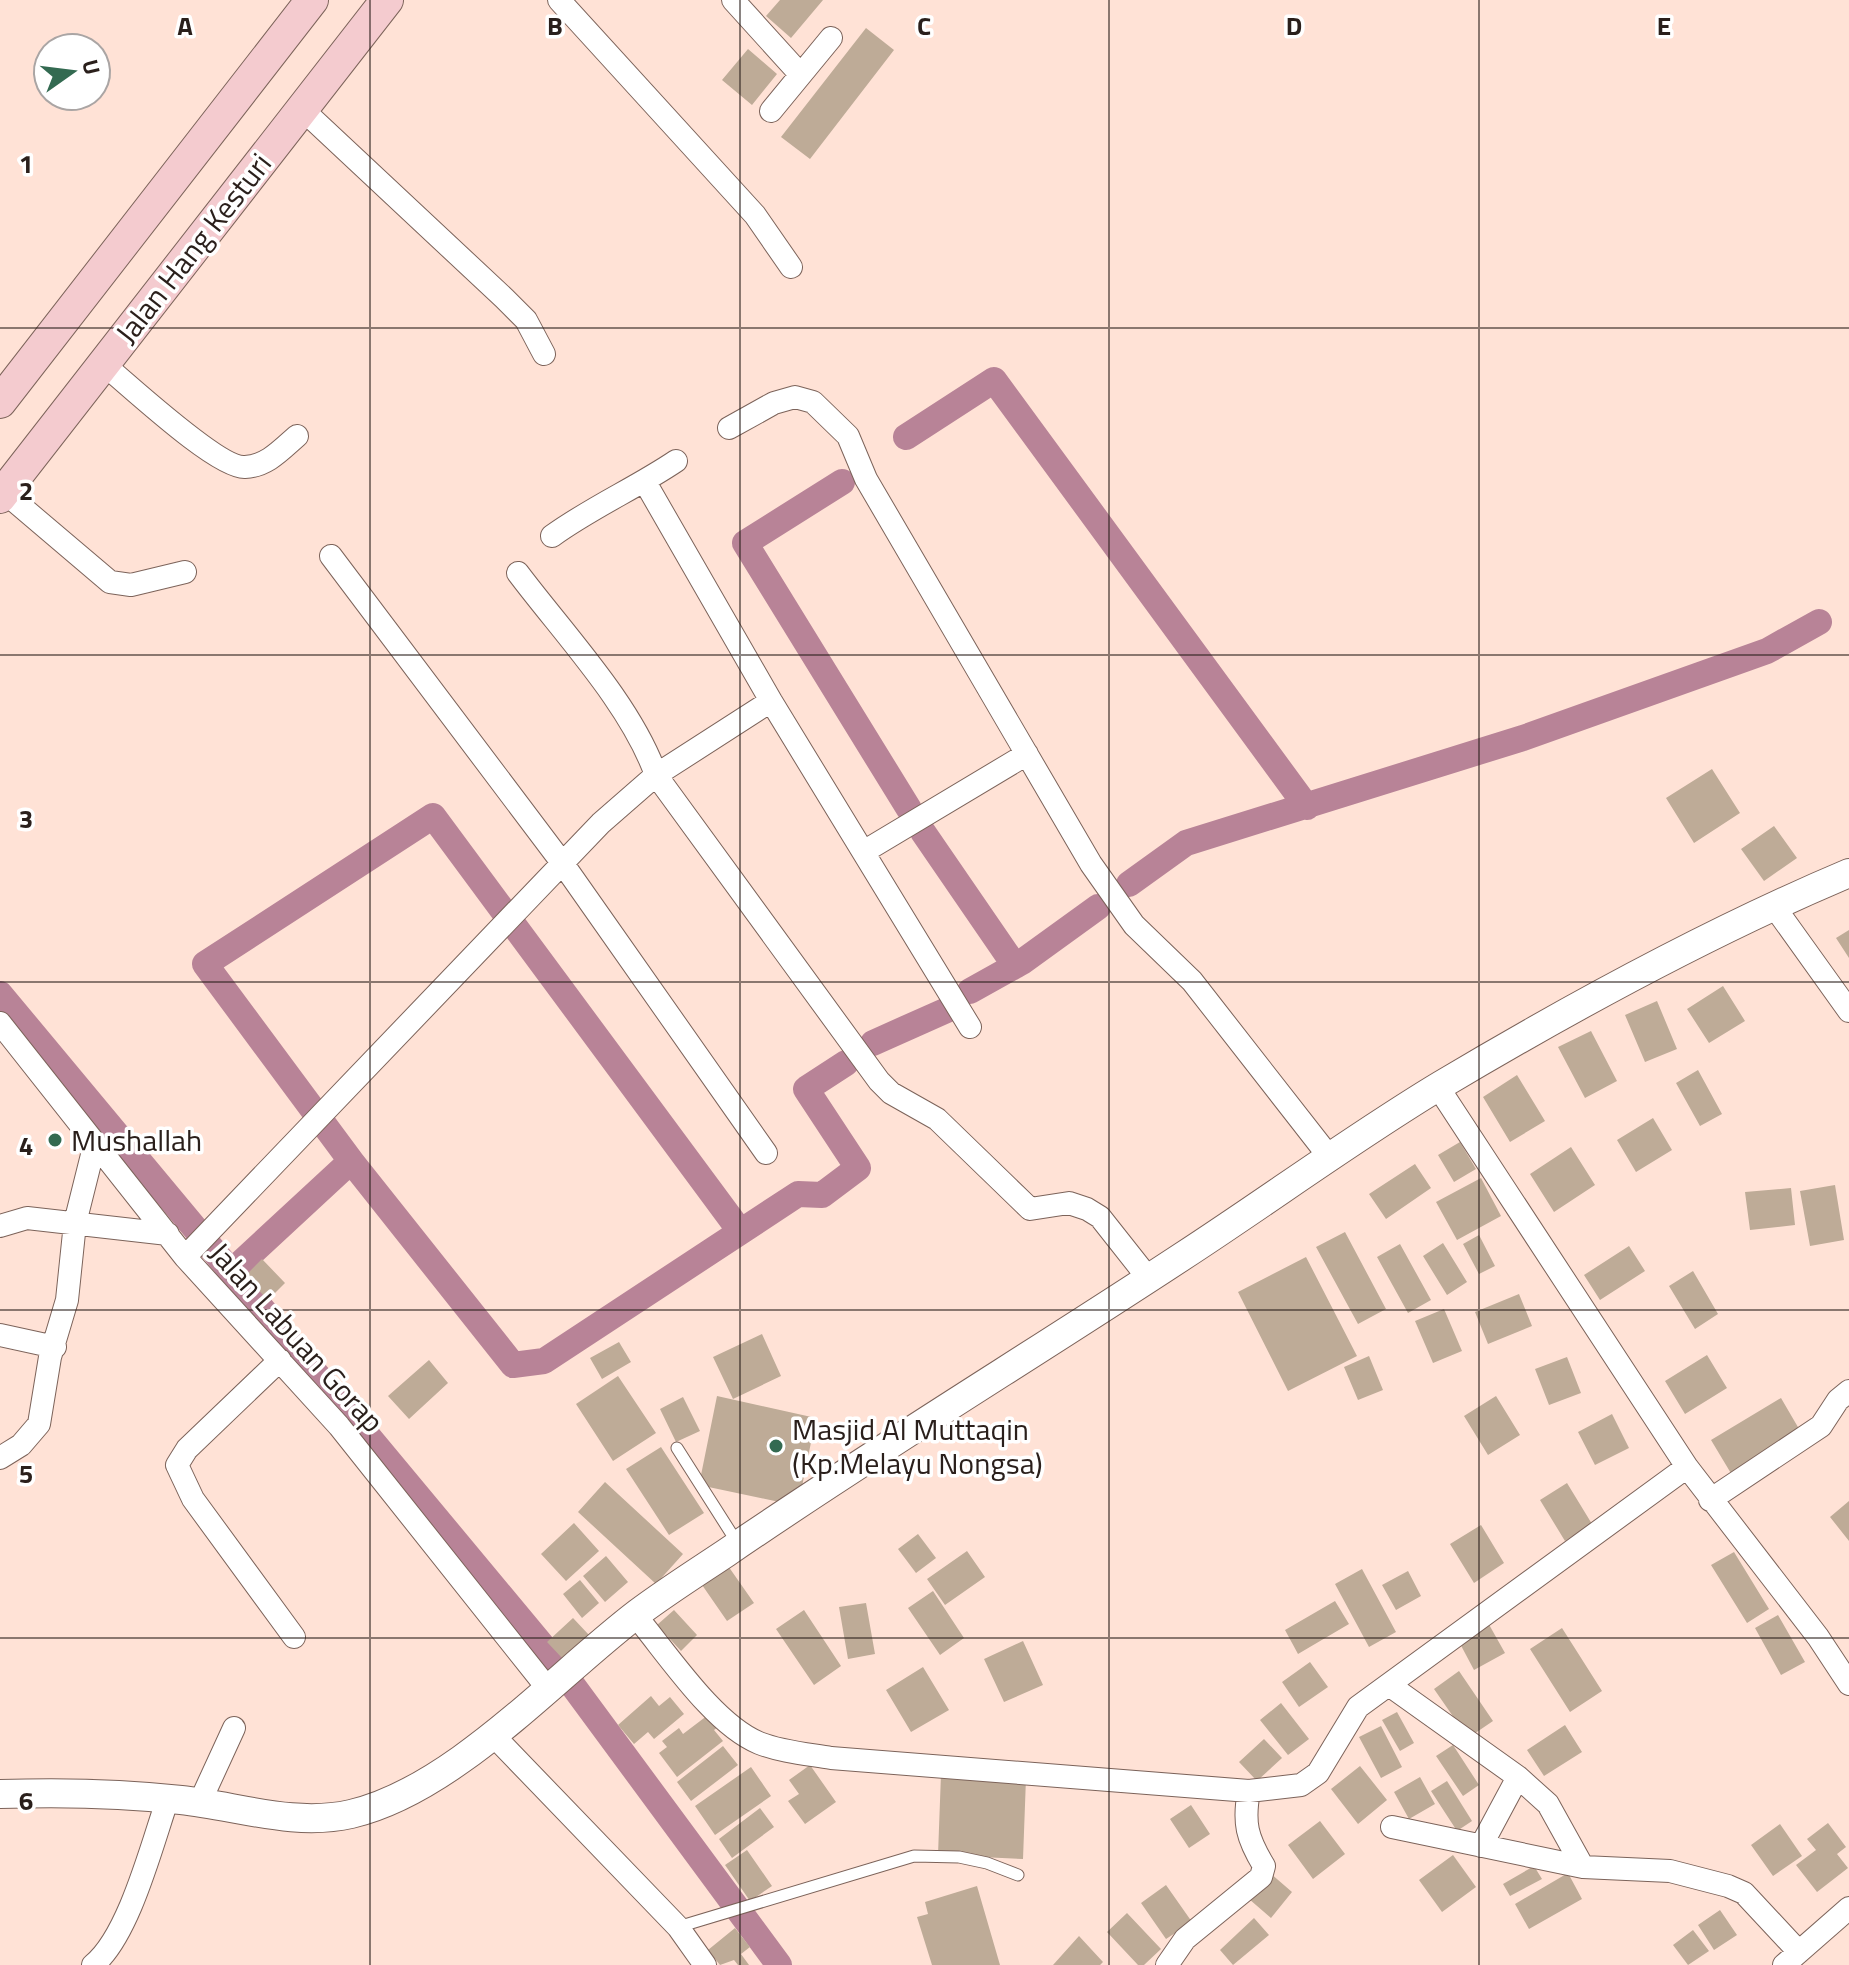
<svg xmlns="http://www.w3.org/2000/svg" width="1849" height="1965" font-family="'Titillium Web',sans-serif">
  <style>
    .lines { fill: none; stroke-linecap: round; stroke-linejoin: round }
    .canal { stroke: #b88397; stroke-width: 26 }
    .building { fill: #beab97 }
    .service-casing { stroke: #7c635a; stroke-width: 13 }
    .minor-casing { stroke: #7c635a; stroke-width: 24 }
    .tertiary-casing { stroke: #7c635a; stroke-width: 30 }
    .secondary-casing { stroke: #7c635a; stroke-width: 34 }
    .service { stroke: #fff; stroke-width: 11 }
    .minor { stroke: #fff; stroke-width: 22 }
    .tertiary { stroke: #fff; stroke-width: 28 }
    .secondary { stroke: #f4cbcf; stroke-width: 32 }
    .grid { fill: none; stroke: #2a1f1b; stroke-width: 2; stroke-opacity: 0.55 }
    .poi-dot { fill: #336a51; stroke: #fff; stroke-width: 3 }
    .labels { text-anchor: middle; dominant-baseline: central; stroke-width: 7; stroke-linejoin: round; paint-order: stroke }
    .street-label { font-size: 30px; fill: #2a1f1b; stroke: #fff }
    .poi-label { font-size: 30px; fill: #2a1f1b; stroke: #fff; text-anchor: start }
    .grid-label { font-size: 26px; text-anchor: middle; font-weight: bold; fill: #2a1f1b; stroke: #fff; stroke-width: 7; stroke-linejoin: round; paint-order: stroke }
  </style>
  <rect width="100%" height="100%" fill="#ffe2d6"/>
  <g class="lines">
    <path class="canal" d="M906 437 994 380 1307 807
      M842 482 745 543 909 809
      M923 832 1015 966
      M1129 884 1186 843 1523 738 1767 651 1819 622
      M970 991 1022 962 1098 907
      M0 994 551 1656 779 1965
      M873 1043 947 1010
      M351 1161 205 964 433 816 740 1231
      M231 1272 351 1161 513 1365 544 1361 798 1194 822 1195 858 1168 806 1089 846 1063"/>
  </g>
  <path class="building" d="M780 0H823L791 38 766 16Z
    M866 28 894 50 810 159 781 137Z
    M748 49 777 74 752 105 722 80Z
    M1712 769 1740 813 1694 843 1666 798Z
    M1774 826 1797 858 1764 881 1741 849Z
    M1849 930V958L1836 938Z
    M1723 986 1745 1021 1709 1043 1687 1009Z
    M1657 1001 1677 1049 1645 1062 1625 1015Z
    M1591 1031 1617 1081 1585 1098 1558 1047Z
    M1698 1070 1722 1114 1700 1126 1676 1083Z
    M1517 1075 1545 1121 1510 1142 1483 1097Z
    M1653 1118 1672 1150 1636 1172 1617 1140Z
    M1460 1142 1476 1169 1454 1182 1438 1155Z
    M1571 1147 1595 1185 1554 1212 1530 1174Z
    M1415 1164 1431 1188 1386 1219 1369 1194Z
    M1481 1178 1501 1216 1457 1240 1436 1202Z
    M1835 1185 1844 1240 1810 1246 1800 1191Z
    M1791 1188 1795 1225 1750 1230 1745 1192Z
    M1345 1232 1386 1309 1358 1324 1316 1247Z
    M1479 1235 1495 1266 1479 1274 1463 1244Z
    M1443 1243 1467 1282 1447 1295 1423 1256Z
    M1400 1244 1431 1300 1408 1313 1377 1257Z
    M1629 1246 1645 1271 1600 1300 1584 1275Z
    M1306 1257 1357 1356 1288 1391 1238 1292Z
    M262 1259 285 1283 268 1300 245 1276Z
    M1693 1271 1718 1314 1695 1329 1669 1286Z
    M1519 1294 1532 1326 1488 1344 1475 1312Z
    M1444 1309 1462 1351 1433 1363 1415 1321Z
    M762 1334 781 1376 733 1399 713 1357Z
    M619 1342 631 1362 602 1379 590 1358Z
    M1707 1355 1727 1388 1685 1414 1665 1381Z
    M1369 1356 1383 1390 1358 1400 1344 1367Z
    M1567 1357 1581 1393 1549 1405 1535 1369Z
    M429 1360 448 1383 409 1419 388 1396Z
    M618 1376 656 1433 613 1461 576 1404Z
    M717 1396 816 1418 798 1506 699 1485Z
    M1496 1396 1520 1435 1488 1455 1464 1416Z
    M683 1397 700 1431 676 1442 660 1409Z
    M1781 1398 1802 1434 1732 1475 1711 1440Z
    M1612 1414 1629 1448 1595 1465 1578 1432Z
    M661 1447 704 1513 669 1535 626 1469Z
    M605 1482 683 1554 656 1584 578 1512Z
    M1567 1483 1592 1524 1565 1541 1540 1500Z
    M1849 1501V1541L1830 1517Z
    M574 1523 599 1551 566 1581 541 1554Z
    M1481 1525 1504 1563 1474 1583 1450 1544Z
    M918 1534 936 1558 916 1573 898 1549Z
    M967 1551 985 1577 945 1605 927 1579Z
    M1734 1552 1769 1609 1747 1623 1711 1565Z
    M606 1556 628 1582 605 1602 583 1576Z
    M726 1563 754 1603 727 1621 700 1582Z
    M1362 1569 1396 1632 1369 1647 1335 1584Z
    M1408 1571 1421 1596 1396 1610 1382 1585Z
    M580 1580 599 1603 582 1618 563 1594Z
    M933 1591 964 1638 940 1655 908 1608Z
    M1335 1601 1349 1624 1298 1654 1285 1630Z
    M866 1603 875 1654 848 1659 839 1607Z
    M674 1610 697 1635 681 1651 657 1625Z
    M804 1610 841 1666 814 1685 776 1629Z
    M1778 1615 1805 1662 1781 1675 1755 1628Z
    M573 1618 589 1635 563 1659 547 1642Z
    M1487 1621 1505 1653 1474 1670 1457 1638Z
    M1562 1628 1602 1691 1570 1712 1530 1649Z
    M1023 1641 1043 1685 1004 1702 984 1659Z
    M1310 1662 1328 1687 1299 1707 1282 1682Z
    M923 1667 949 1710 911 1732 886 1690Z
    M1459 1671 1493 1721 1468 1738 1434 1689Z
    M651 1696 659 1706 670 1697 684 1714 654 1739 648 1732 634 1744 618 1725Z
    M1281 1703 1309 1739 1288 1755 1260 1720Z
    M712 1712 722 1724 714 1730 723 1741 677 1777 659 1753 667 1747 662 1741 679 1728 683 1734Z
    M1397 1712 1414 1743 1400 1751 1382 1720Z
    M1565 1725 1582 1752 1544 1776 1527 1750Z
    M1381 1726 1402 1767 1381 1778 1359 1737Z
    M1264 1739 1282 1758 1257 1781 1239 1762Z
    M1453 1745 1479 1785 1463 1796 1436 1756Z
    M723 1746 738 1765 691 1801 677 1782Z
    M810 1765 836 1802 805 1824 788 1801 799 1794 789 1780Z
    M1360 1766 1387 1800 1358 1824 1331 1789Z
    M751 1767 771 1796 715 1835 695 1806Z
    M941 1774 1026 1778 1023 1859 938 1855Z
    M1420 1777 1435 1804 1409 1819 1394 1792Z
    M1447 1781 1472 1821 1457 1831 1431 1791Z
    M1191 1805 1210 1834 1189 1848 1170 1819Z
    M760 1808 774 1827 732 1858 719 1839Z
    M1320 1821 1345 1854 1313 1879 1288 1845Z
    M1828 1823 1846 1847 1837 1854 1848 1868 1817 1892 1796 1865 1816 1850 1807 1839Z
    M1780 1824 1802 1856 1773 1876 1751 1845Z
    M747 1850 772 1886 750 1901 725 1865Z
    M1453 1855 1476 1887 1442 1912 1419 1880Z
    M1534 1866 1542 1879 1510 1896 1503 1884Z
    M1270 1873 1292 1892 1271 1918 1249 1899Z
    M1568 1873 1582 1899 1529 1929 1515 1904Z
    M1166 1885 1192 1922 1166 1939 1141 1903Z
    M977 1886 1000 1965H932L917 1917 928 1914 925 1902Z
    M1720 1910 1737 1935 1714 1950 1698 1925Z
    M1127 1913 1161 1949 1144 1965H1138L1107 1932Z
    M1254 1918 1269 1935 1233 1965 1220 1950Z
    M735 1928 750 1947 741 1954 749 1965H738L734 1960 720 1965 708 1950Z
    M1693 1930 1709 1951 1688 1965 1673 1945Z
    M1079 1936 1103 1962 1100 1965H1053Z"/>
  <g class="lines">
    <defs>
      <path id="service" d="M677 1448 738 1544
        M678 1927 914 1856 959 1857 987 1863 1018 1875"/>
      <path id="minor" d="M559 0 755 215 791 267
        M733 0 800 74
        M302 109 504 298 526 320 544 354
        M771 111 831 38
        M102 363C128 384 218 469 245 467 267 466 281 450 297 436
        M729 428 774 403 795 397 813 402 848 436 866 479 1091 864 1134 925 1192 981 1331 1159
        M645 482 771 701 970 1027
        M4 492 110 582 131 585 185 572
        M552 536C592 507 636 488 676 461
        M331 556 563 864 766 1153
        M518 573C563 633 631 704 656 775L879 1081 891 1093 937 1119 1030 1209 1069 1203 1087 1209 1100 1217 1149 1279
        M865 851 1027 754
        M1773 905 1849 1011
        M0 1023 185 1257 339 1426 549 1690
        M1438 1087 1687 1467
        M0 1226 27 1218 168 1234
        M185 1257 601 823 656 775 771 701
        M0 1335 55 1347
        M280 1360 187 1449 177 1465 193 1499 294 1637
        M0 1458 21 1445 39 1424 50 1357 67 1300 75 1223 95 1143
        M1710 1500 1821 1426 1838 1400 1849 1391
        M635 1615C667 1653 713 1724 759 1743 782 1752 807 1754 831 1758L1249 1791 1301 1785 1318 1773 1358 1707 1687 1467 1818 1637 1849 1684
        M1389 1685 1518 1777 1548 1804 1583 1867
        M492 1734 678 1927 705 1965
        M200 1802 234 1728
        M1392 1827 1583 1867 1670 1871 1728 1886 1744 1893 1799 1952
        M1481 1846 1518 1777
        M93 1965C129 1936 152 1844 168 1798
        M1167 1965 1185 1939 1261 1877 1264 1866C1247 1838 1243 1823 1249 1791
        M1784 1965 1849 1908"/>
      <path id="tertiary" d="M0 1794C61 1792 120 1793 181 1800 237 1806 294 1827 351 1814 454 1790 555 1676 638 1613 666 1592 696 1573 726 1553 876 1450 1031 1356 1183 1256 1269 1200 1353 1138 1441 1085 1572 1007 1709 932 1849 873"/>
      <path id="secondary" d="M0 402 312 0
        M0 497 387 0"/>
    </defs>
    <use href="#service" class="service-casing"/>
    <use href="#minor" class="minor-casing"/>
    <use href="#tertiary" class="tertiary-casing"/>
    <use href="#secondary" class="secondary-casing"/>
    <use href="#service" class="service"/>
    <use href="#minor" class="minor"/>
    <use href="#tertiary" class="tertiary"/>
    <use href="#secondary" class="secondary"/>
  </g>
  <path class="grid" d="M370 0V1965M740 0V1965M1109 0V1965M1479 0V1965M0 328H1849M0 655H1849M0 982H1849M0 1310H1849M0 1638H1849"/>
  <g class="poi-dot">
    <circle cx="55" cy="1140" r="8"/>
    <circle cx="776" cy="1446" r="8"/>
  </g>
  <g class="labels">
    <g class="street-label">
      <text transform="translate(193 248) rotate(-52)">Jalan Hang Kesturi</text>
      <text transform="translate(297 1337) rotate(48)">Jalan Labuan Gorap</text>
    </g>
    <g class="poi-label">
      <text x="71" y="1140">Mushallah</text>
      <text x="792" y="1429">Masjid Al Muttaqin<tspan x="792" dy="34">(Kp.Melayu Nongsa)</tspan></text>
    </g>
  </g>
  <g class="grid-label">
    <text x="185" y="35">A</text>
    <text x="555" y="35">B</text>
    <text x="924" y="35">C</text>
    <text x="1294" y="35">D</text>
    <text x="1664" y="35">E</text>
    <text x="26" y="173">1</text>
    <text x="26" y="500">2</text>
    <text x="26" y="828">3</text>
    <text x="26" y="1155">4</text>
    <text x="26" y="1483">5</text>
    <text x="26" y="1810">6</text>
  </g>
  <g transform="translate(72 72) rotate(76)"><circle r="38" fill="#ffffff" stroke="#aaa5a4" stroke-width="2"/>
  <path d="M0-6L14 30L0 20L-14 30Z" fill="#336a51"/>
  <text y="-12" font-size="22" font-weight="bold" text-anchor="middle" fill="#2a1f1b">U</text>
  </g>
</svg>
